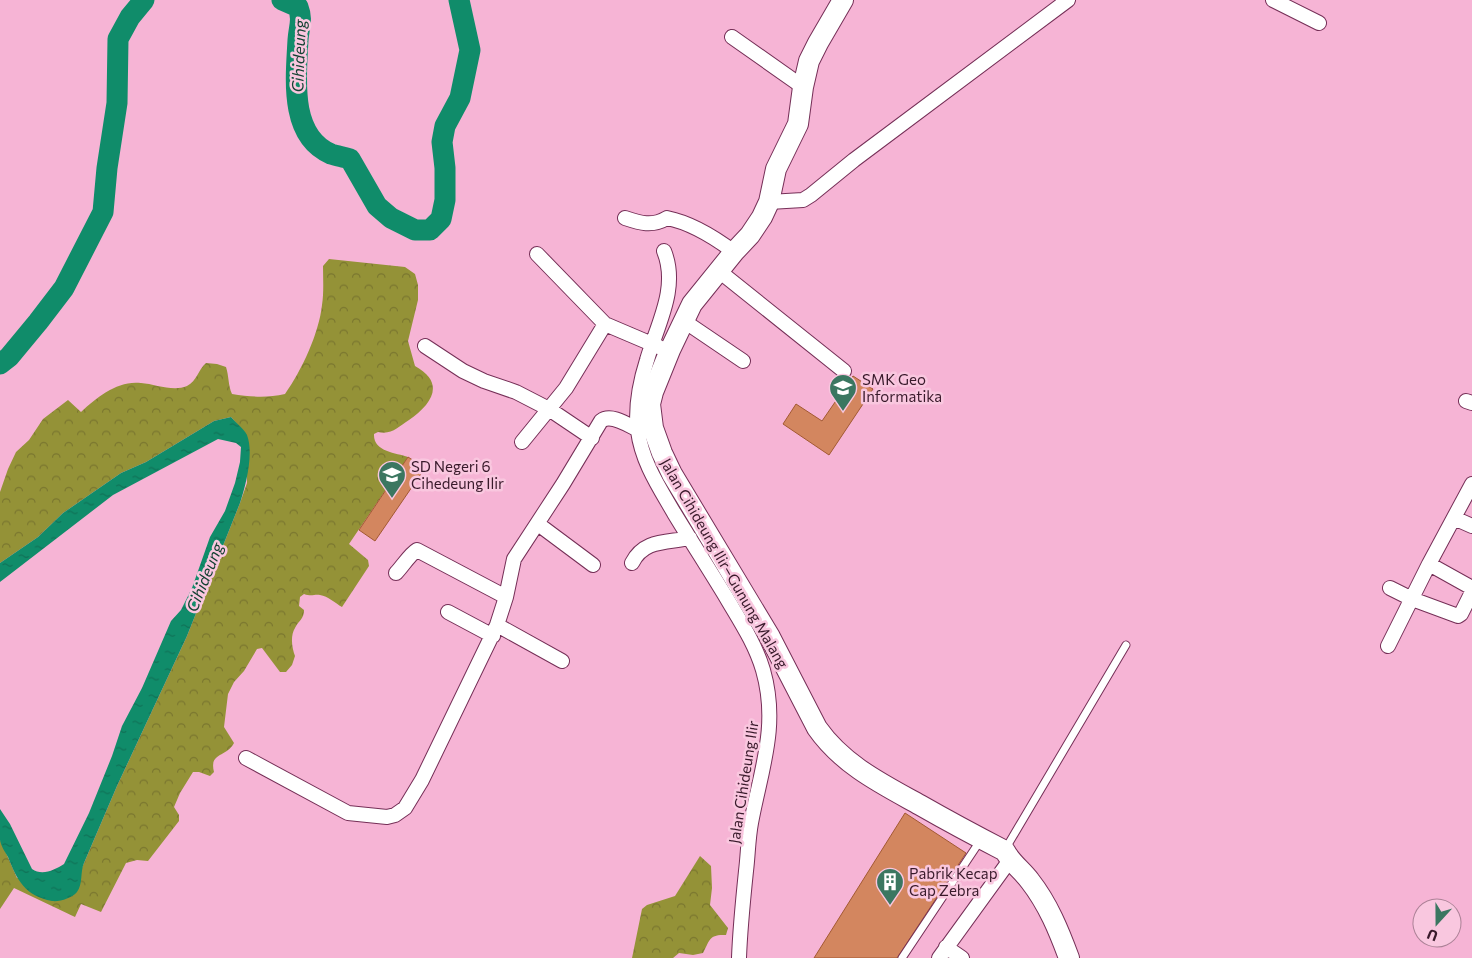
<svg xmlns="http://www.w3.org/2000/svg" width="1472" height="958" font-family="Commissioner,sans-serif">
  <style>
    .forest { fill: url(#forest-crowns) }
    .water { fill: url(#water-ripples) }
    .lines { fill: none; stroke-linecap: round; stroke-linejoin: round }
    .river { stroke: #108c6a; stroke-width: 21 }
    .building { fill: #d3865f; stroke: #a25932 }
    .lane-casing { stroke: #752f57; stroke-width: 9 }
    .street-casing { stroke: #752f57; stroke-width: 16 }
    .secondary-casing { stroke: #752f57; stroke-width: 22 }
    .lane { stroke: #fff; stroke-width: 7 }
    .street { stroke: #fff; stroke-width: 14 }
    .secondary { stroke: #fff; stroke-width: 20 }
    .labels { text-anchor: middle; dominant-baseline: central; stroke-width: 5; stroke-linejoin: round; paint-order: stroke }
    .poi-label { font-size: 15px; fill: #391a2b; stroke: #f9c7df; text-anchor: start }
    .street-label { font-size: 15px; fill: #391a2b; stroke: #f9c7df }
    .water-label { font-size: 16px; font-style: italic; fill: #144233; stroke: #f9c7df }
  </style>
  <defs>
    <pattern id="forest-crowns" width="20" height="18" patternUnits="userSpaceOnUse" patternTransform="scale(1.25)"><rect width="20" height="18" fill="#949237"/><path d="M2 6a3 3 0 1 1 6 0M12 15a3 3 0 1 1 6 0" fill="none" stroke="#7a762f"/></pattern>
    <pattern id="water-ripples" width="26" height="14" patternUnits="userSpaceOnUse" patternTransform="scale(1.25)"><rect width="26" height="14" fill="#108c6a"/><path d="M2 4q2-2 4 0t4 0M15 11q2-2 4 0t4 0" fill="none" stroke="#107257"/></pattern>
  </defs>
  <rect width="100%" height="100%" fill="#f6b4d5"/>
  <path class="forest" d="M329 259 405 267 415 274 418 285V300L408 341 415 366C446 383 432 404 409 420 398 427 392 435 378 432L374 434C373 452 396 453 408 457L349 544 368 560 369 566 342 607C335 603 328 596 320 595 314 594 312 597 304 594L300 597 299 606 304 610C304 619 299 620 295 628 290 636 292 648 295 656L292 665 286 672H280L262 648 257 649 244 671 234 682 228 694 224 727 234 743C226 758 209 752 214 772L210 776 199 772H193L180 793 174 807 179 815V821L148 861 137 860 126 863 101 912 81 904 75 917 14 888 0 909V839L17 878 81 876V870L117 786 187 636 240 503 247 483 246 434 231 417 214 421 146 462 121 473 63 513 38 537 0 563V492L8 469 16 452 29 440 43 419 68 400 81 412C97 397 118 380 141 383 155 384 173 392 187 386 197 381 198 370 206 363L217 364 226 367C229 376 228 385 232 394 251 397 267 398 285 394 302 370 319 333 322 305 324 292 323 278 323 266Z
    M700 856 711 866 712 888 710 905 728 928 726 935C709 934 710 940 703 953L693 955 679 953 673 958H632L642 909 647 905 675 896Z"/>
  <path class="water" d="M231 417C236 423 244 429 247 435 254 453 246 485 240 503L187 636 117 786 84 863C80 872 83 884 77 892 72 898 60 902 52 901 25 896 17 880 8 857 5 852 1 846 0 840 0 830 0 818 0 809L10 824 32 869C42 876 55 870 64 864L89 813 112 756 122 726 142 688 171 621 181 610 192 588 210 537 225 511 235 483 240 462 241 447 236 443 218 439 113 495 0 582V563L38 537 63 513 121 473 146 462 214 421Z"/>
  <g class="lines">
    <path class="river" d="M282 0 298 7C303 20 299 26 298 40 296 78 289 136 331 154 337 156 344 157 350 159L377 206 391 218 415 230H430L441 219 445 200V168L442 142 445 126 460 98 470 50 459 0
      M0 364 9 357 38 322 64 288 103 212 107 168 117 103 118 39 130 17 144 0"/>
  </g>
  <path class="building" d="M853 376 873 389 829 455 783 424 796 404 822 421Z
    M408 457 425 468 375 541 359 530Z
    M905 813 966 853 897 958H814Z"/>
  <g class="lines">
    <defs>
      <path id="lane" d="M1006 848 1126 645
        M902 958 980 841"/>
      <path id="street" d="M1273 0 1319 23
        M732 37 803 87
        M769 202 803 200 811 195 854 160 1068 0
        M625 218C640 223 652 227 667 218 692 223 714 237 734 252
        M664 251C679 288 657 325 647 360 640 382 635 407 638 431 642 462 659 487 674 513 691 541 709 569 726 597 740 621 755 643 763 670 779 726 761 769 751 823 748 839 748 855 746 871 743 900 740 929 739 958
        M537 254 605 324 659 347
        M719 271 844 371
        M684 321 743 361
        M425 346 463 371 484 381 516 392 549 409 592 438
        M1466 401 1472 403
        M522 442 566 388 605 324
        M1454 518 1472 526
        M538 524 593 565
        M632 563C644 539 667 543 690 538
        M1429 564 1472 588
        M396 573C402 567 410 554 417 550L506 597
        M1390 588 1412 599 1458 616 1461 614 1472 592
        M448 612 493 636
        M1388 646 1429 564 1472 484
        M562 661 497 625 506 597 514 559 563 484 601 421C611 413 628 425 638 430
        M246 758 348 813 387 817 395 815 405 808 422 780 497 625
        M946 947 962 958
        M939 958 1010 860"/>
      <path id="secondary" d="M843 0 818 43 809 61 803 87 798 124 776 169 769 202 762 217 750 235 734 252 692 304 670 350 653 392 650 404 653 428 662 453 672 474 770 637 817 728C843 765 882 784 920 805 948 821 976 836 1005 851 1011 863 1022 870 1030 881 1048 904 1059 931 1069 958"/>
    </defs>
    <use href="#lane" class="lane-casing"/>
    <use href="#street" class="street-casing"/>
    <use href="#secondary" class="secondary-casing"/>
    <use href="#lane" class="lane"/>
    <use href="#street" class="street"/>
    <use href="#secondary" class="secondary"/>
  </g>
  <defs>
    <symbol id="school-pin" viewBox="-11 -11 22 30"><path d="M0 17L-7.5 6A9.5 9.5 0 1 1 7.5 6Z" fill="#3b7761" stroke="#f9c7df"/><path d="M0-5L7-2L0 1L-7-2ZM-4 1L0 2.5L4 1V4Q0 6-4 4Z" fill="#fff"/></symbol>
    <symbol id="building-pin" viewBox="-11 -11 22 30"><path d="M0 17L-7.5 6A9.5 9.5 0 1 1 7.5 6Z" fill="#3b7761" stroke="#f9c7df"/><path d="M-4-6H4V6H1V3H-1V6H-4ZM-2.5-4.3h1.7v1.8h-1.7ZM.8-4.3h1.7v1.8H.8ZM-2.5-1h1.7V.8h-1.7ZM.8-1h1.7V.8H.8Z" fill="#fff"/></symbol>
  </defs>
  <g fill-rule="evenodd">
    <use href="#school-pin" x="827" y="372" width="32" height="43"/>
    <use href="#school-pin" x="376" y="459" width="32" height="43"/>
    <use href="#building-pin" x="874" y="866" width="32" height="43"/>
  </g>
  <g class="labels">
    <g class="poi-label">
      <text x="862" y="379">SMK Geo<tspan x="862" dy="17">Informatika</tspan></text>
      <text x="411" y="466">SD Negeri 6<tspan x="411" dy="17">Cihedeung Ilir</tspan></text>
      <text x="909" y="873">Pabrik Kecap<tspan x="909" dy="17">Cap Zebra</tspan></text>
    </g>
    <g class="street-label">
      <text transform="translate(725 563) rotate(60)">Jalan Cihideung Ilir–Gunung Malang</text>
      <text transform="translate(743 782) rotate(-81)">Jalan Cihideung Ilir</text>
    </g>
    <g class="water-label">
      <text transform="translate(298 56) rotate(-88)">Cihideung</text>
      <text transform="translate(204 577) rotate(-68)">Cihideung</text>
    </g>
  </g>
  <g transform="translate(1437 923) rotate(201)"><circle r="24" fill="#f9c7df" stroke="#ac8297"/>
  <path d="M0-4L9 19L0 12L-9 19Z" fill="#3b7761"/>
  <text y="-8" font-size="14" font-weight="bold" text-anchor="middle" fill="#391a2b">U</text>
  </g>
</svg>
